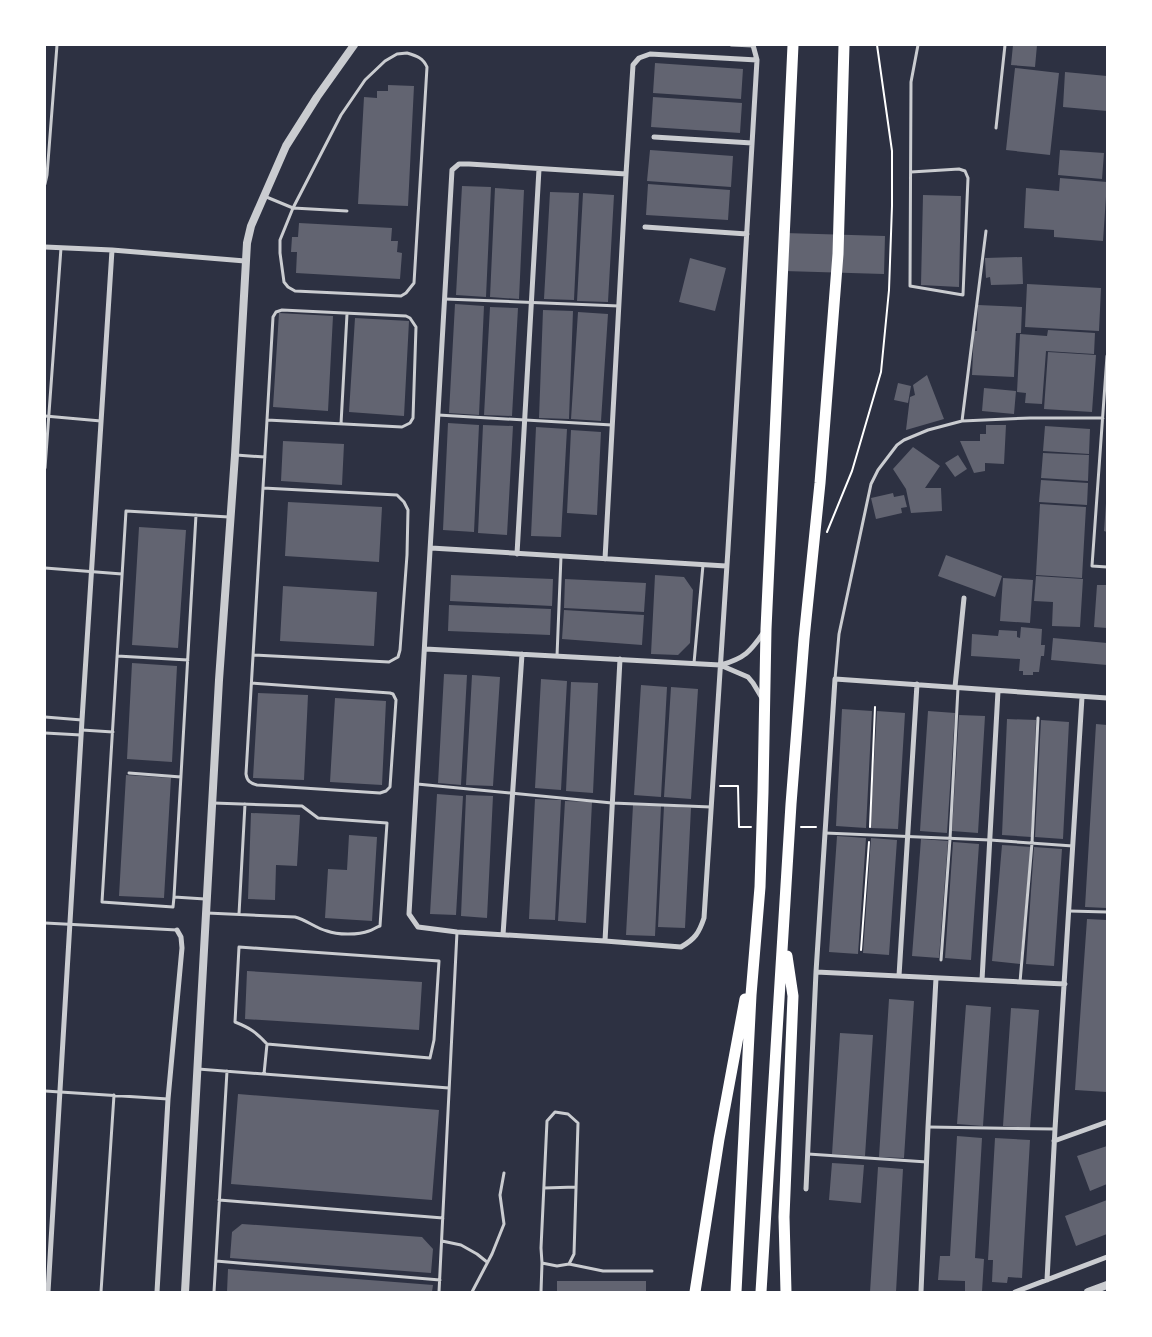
<svg xmlns="http://www.w3.org/2000/svg" width="1152" height="1337" font-family="Spectral,serif">
  <style>
    .building { fill: #626471 }
    .lines { fill: none; stroke-linecap: round; stroke-linejoin: round }
    .path { stroke: #fff; stroke-width: 2 }
    .service { stroke: #caccd0; stroke-width: 3 }
    .minor { stroke: #caccd0; stroke-width: 5 }
    .tertiary { stroke: #caccd0; stroke-width: 8 }
    .motorway { stroke: #fff; stroke-width: 11 }
  </style>
  <rect width="100%" height="100%" fill="#2d3142"/>
  <path class="building" d="M1013 45H1037L1035 67 1011 65Z
    M655 63 743 69 741 99 653 93Z
    M1015 68 1059 73 1050 155 1006 150Z
    M1065 72 1107 76V111L1063 107Z
    M388 85 414 86 408 206 358 204 364 97 377 98V91H388Z
    M653 97 742 103 740 133 651 127Z
    M650 150 733 156 731 187 647 181Z
    M1060 150 1104 153 1102 179 1058 175Z
    M1060 178 1107 182 1103 241 1054 237V230L1024 228 1026 188 1059 191Z
    M648 184 730 190 728 220 646 215Z
    M462 186 491 187 486 297 456 295Z
    M495 188 524 190 519 299 490 297Z
    M550 192 579 193 574 300 544 299Z
    M583 193 614 195 608 302 577 301Z
    M923 195 961 196 959 287 921 285Z
    M299 223 392 228 391 241H398L397 252 402 253 400 279 296 273 297 252H291L292 237H298Z
    M785 233 885 236 884 274 784 271Z
    M1022 257 1023 284 991 285 990 277 986 278 985 258Z
    M690 258 726 268 715 311 679 302Z
    M1027 284 1101 288 1099 331 1025 327Z
    M455 304 484 306 479 415 449 413Z
    M978 305 1022 307 1021 333H1016L1014 377 972 375 974 331H977Z
    M490 307 518 308 512 416 484 415Z
    M543 310 573 311 569 419 539 418Z
    M578 312 608 314 601 421 571 419Z
    M279 313 333 316 328 411 273 407Z
    M355 318 409 321 404 416 349 412Z
    M1048 330 1095 333 1094 354 1046 351 1042 404 1025 403 1026 393 1017 392 1020 334 1047 336Z
    M1048 352 1096 355 1092 412 1044 409Z
    M927 375 944 419 906 430 910 397 915 395 913 385Z
    M898 383 911 386 908 403 894 400Z
    M984 388 1016 391 1014 414 982 411Z
    M448 423 479 425 474 532 443 530Z
    M483 425 513 426 507 535 478 533Z
    M986 425H1006L1004 464 985 463V471L974 473 960 441H980V434H986Z
    M1045 426 1090 429 1089 454 1043 451Z
    M536 427 567 429 561 537 531 536Z
    M571 430 601 432 597 515 567 513Z
    M283 441 344 444 342 485 281 481Z
    M913 447 940 466 925 488H941L942 511 911 513 906 489 893 469Z
    M1043 453 1089 455 1088 481 1041 478Z
    M958 455 967 469 955 477 945 463Z
    M1041 480 1088 483 1087 505 1039 502Z
    M893 493 894 497 904 495 907 507 901 508 902 513 876 519 871 498Z
    M288 502 382 507 379 562 285 556Z
    M1106 503H1107V532L1104 531Z
    M1040 504 1086 507 1082 578 1036 575Z
    M139 527 186 530 178 648 132 645Z
    M946 555 1002 576 995 597 938 576Z
    M451 575 553 579 552 606 450 601Z
    M655 575 684 577 693 590 690 643 678 655 651 654Z
    M1036 576 1083 579 1080 627 1052 626 1053 602 1034 601Z
    M1003 578 1033 580 1030 623 1000 621Z
    M565 579 646 583 644 612 564 608Z
    M1097 585H1107V628L1094 627Z
    M283 586 377 592 374 646 280 641Z
    M449 605 551 609 550 635 448 631Z
    M564 610 644 615 642 645 562 639Z
    M1021 627 1042 629 1041 645H1045L1044 656H1041L1039 672H1033V675H1023V671H1019L1020 659 971 656 972 634 998 636 999 630 1017 631V637L1020 638Z
    M1053 638 1107 643V665L1051 660Z
    M132 663 177 666 172 762 127 759Z
    M444 674 467 675 461 785 438 783Z
    M472 675 500 677 493 786 466 785Z
    M541 679 567 681 561 790 535 788Z
    M571 682 598 683 593 793 566 791Z
    M641 685 667 687 661 797 634 795Z
    M671 687 698 689 691 799 664 797Z
    M258 693 308 695 304 780 253 778Z
    M335 698 386 701 382 785 330 782Z
    M842 709 872 711 866 828 836 826Z
    M877 711 905 713 898 829 870 828Z
    M928 711 955 713 947 833 920 831Z
    M959 715 985 716 978 833 952 831Z
    M1007 719 1036 720 1031 837 1002 835Z
    M1041 720 1069 722 1063 839 1035 837Z
    M1096 724 1107 725V908L1085 907Z
    M126 775 171 778 164 898 119 896Z
    M437 794 463 796 456 915 430 914Z
    M466 795 493 796 487 918 461 916Z
    M535 799 561 800 555 920 529 919Z
    M565 801 592 802 586 923 558 921Z
    M633 805 661 806 655 936 626 935Z
    M664 806 691 808 685 928 658 927Z
    M251 813 300 815 297 866 276 865 275 900 248 899Z
    M349 835 377 837 372 921 325 918 328 869 347 870Z
    M837 836 866 838 858 954 829 952Z
    M871 838 897 840 889 955 863 953Z
    M921 839 948 841 939 958 912 956Z
    M953 842 979 844 971 960 945 958Z
    M1002 845 1031 847 1020 964 992 961Z
    M1034 847 1062 849 1054 966 1026 964Z
    M1087 919 1107 920V1092L1075 1090Z
    M247 971 422 982 419 1030 245 1019Z
    M889 999 914 1001 904 1158 879 1157Z
    M966 1005 991 1007 983 1126 957 1124Z
    M1011 1008 1039 1010 1030 1128 1003 1126Z
    M840 1033 873 1035 865 1156 832 1154Z
    M238 1094 439 1110 432 1200 231 1184Z
    M957 1136 982 1138 975 1258 984 1259 982 1292H965V1281L938 1280 940 1256H950Z
    M995 1138 1030 1140 1022 1278 1008 1277 1007 1283 992 1282 993 1260H988Z
    M1107 1146V1184L1090 1191 1077 1156Z
    M832 1163 864 1165 861 1203 829 1200Z
    M878 1167 903 1169 896 1292H870Z
    M1107 1200V1234L1076 1246 1065 1216Z
    M242 1224 422 1237 433 1249 431 1273 230 1258 232 1232Z
    M228 1269 433 1285 432 1292H227Z
    M557 1281H646V1292H557Z"/>
  <g class="lines">
    <path class="path" d="M827 532 852 471 881 372 889 290 892 206V151L877 45
      M720 786H738L739 827H751
      M801 827H816
      M870 827 875 707
      M861 950 869 842"/>
    <path class="service" d="M731 45 753 46
      M407 53C417 56 423 58 427 67L414 283 406 293 401 296 295 291 288 287 284 282 280 253V240L293 208 341 115 365 80 385 61 397 54Z
      M996 128 1005 45
      M911 172 959 169 965 171 968 178 963 295 910 286 911 82 918 45
      M45 184 47 175 57 45
      M264 196 293 208 347 211
      M445 299 619 306
      M282 310 406 316 410 318 416 327 413 418 410 423 402 427 267 420 273 317 276 312Z
      M1107 356 1092 566 1107 567
      M438 415 612 425
      M45 416 101 421
      M962 421 986 231
      M341 424 347 314
      M236 455 265 457
      M45 468 61 248
      M45 568 122 574
      M253 655 389 662 398 657 400 650 407 555 408 510 404 502 397 495 263 488
      M117 656 188 660
      M557 656 561 556
      M694 663 703 565
      M835 679 839 634 871 484 878 470 897 445 904 440 928 430 962 421 1030 418H1103
      M252 683 390 693 393 694 396 700 390 787 386 791 380 793 257 785C250 783 247 781 246 774L267 420
      M45 717 82 720
      M82 730 113 732
      M45 733 81 735
      M129 773 181 777
      M417 784 612 803 711 807
      M825 833 990 840 1073 846
      M174 897 196 515
      M205 899 174 897 173 907 102 902 126 511 229 517
      M1069 911 1107 912
      M207 913 295 917C307 920 315 928 327 931 337 935 359 935 369 931 373 930 376 927 380 926L387 823 318 818 302 806 213 803
      M239 914 245 804
      M45 923 177 930
      M941 960 950 839 958 688
      M1020 982 1032 843 1038 718
      M198 1069 449 1088
      M264 1074 267 1044 430 1058 434 1040 439 961 239 947 235 1022C250 1028 256 1032 267 1044
      M45 1091 168 1099
      M555 1112 568 1114 578 1123 574 1254 569 1264 557 1266 542 1263 541 1248 547 1121Z
      M928 1127 1055 1129
      M808 1154 927 1162
      M544 1188 576 1187
      M219 1200 443 1218
      M442 1241 461 1245 477 1254 487 1262
      M216 1261 440 1280
      M569 1264 603 1271H652
      M101 1292 114 1095
      M214 1292 227 1071
      M439 1292 457 932
      M472 1292 492 1254 504 1224 500 1195 504 1173
      M541 1292 542 1263"/>
    <path class="minor" d="M654 137 752 143
      M626 174 469 164H459L452 170 409 914 418 927 457 932 605 941 681 947C695 939 699 933 704 918L728 549 757 60 753 45
      M645 227 747 234
      M45 247 112 250 245 261
      M431 548 726 566
      M517 554 539 169
      M605 559 626 174 633 65 639 58 650 54 757 60
      M425 649 720 665 748 677 753 683 762 698
      M721 665C745 658 750 652 764 632
      M955 687 964 598
      M503 935 522 654
      M605 941 620 659
      M816 972 1065 984
      M899 976 917 684
      M982 980 998 691
      M1054 1141 1107 1122
      M806 1189 816 972 835 679 1107 698
      M1047 1280 1055 1129 1082 697
      M48 1292 82 720 112 250
      M157 1292 168 1099 182 948 181 937 177 930
      M921 1292 928 1127 936 978
      M1015 1292 1107 1257"/>
    <path class="tertiary" d="M185 1292 219 680 235 455 247 243 251 226 286 146 317 97 354 45
      M1088 1292 1107 1285"/>
    <path class="motorway" d="M695 1292 719 1139 745 999
      M736 1292 751 995 760 887 763 792 766 629 793 45
      M761 1292 791 804 804 639 820 483 838 254 844 45
      M786 1292 784 1217 793 996 787 956"/>
  </g>
  <rect width="1152" height="1337" fill="none" stroke="#ffffff" stroke-width="92"/>
</svg>
